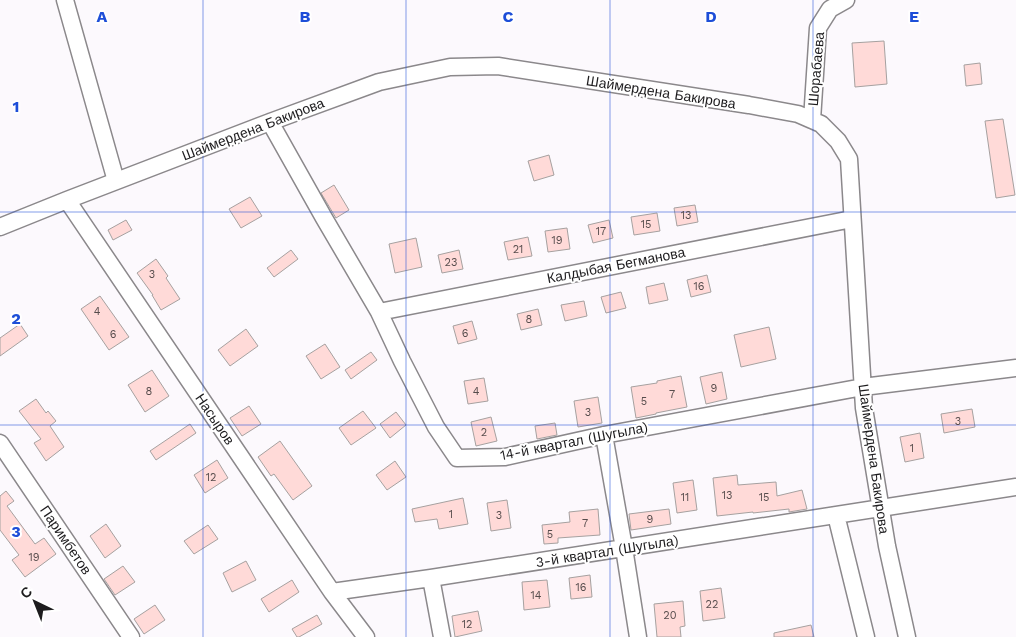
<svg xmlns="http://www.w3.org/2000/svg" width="1016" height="637" font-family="'Work Sans',sans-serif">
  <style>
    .building { fill: #ffdad8; stroke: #a6a1a0 }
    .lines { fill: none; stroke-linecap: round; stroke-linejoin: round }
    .minor-casing { stroke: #8b888b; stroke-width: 19 }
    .minor { stroke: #fff; stroke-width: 16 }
    .grid { fill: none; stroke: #1d4ed8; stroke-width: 1; stroke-opacity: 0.55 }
    .labels { text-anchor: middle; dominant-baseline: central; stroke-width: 4; stroke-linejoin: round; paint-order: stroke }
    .number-label { font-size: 11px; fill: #564c4c }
    .street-label { font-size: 14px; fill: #1d1c1e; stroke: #fff }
    .grid-label { font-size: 16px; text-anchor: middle; font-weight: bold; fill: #1d4ed8; stroke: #fff; stroke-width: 4; stroke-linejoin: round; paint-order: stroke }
  </style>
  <rect width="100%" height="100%" fill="#fcf9fd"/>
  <path class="building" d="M884 41 887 84 855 87 852 43Z
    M980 63 982 84 966 86 964 65Z
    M1003 119 1015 195 996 198 985 121Z
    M549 155 554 175 534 181 528 161Z
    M334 185 349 210 336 218 321 193Z
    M250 197 262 216 241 228 229 209Z
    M695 205 698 222 677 226 674 208Z
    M657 213 660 231 634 235 631 217Z
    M126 220 132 230 113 240 108 230Z
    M609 220 613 238 593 243 588 225Z
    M567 228 570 249 548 252 545 231Z
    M528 237 532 256 508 260 504 242Z
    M416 238 422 267 395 273 389 244Z
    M291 250 298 259 274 277 267 268Z
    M459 250 463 269 442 273 438 255Z
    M156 259 168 276 166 278 180 299 161 310 152 295H153L137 273Z
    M707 275 711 292 691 297 687 280Z
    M664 283 668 300 649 304 646 287Z
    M621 292 626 308 606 313 601 297Z
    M100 296 129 337 109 350 81 309Z
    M584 301 587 316 565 321 561 305Z
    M538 309 542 325 521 330 517 314Z
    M472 321 477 339 458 344 453 326Z
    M20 324 28 336 0 356V338Z
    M769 327 776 359 741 367 734 335Z
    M246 329 258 346 230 366 218 350Z
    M325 344 340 367 321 379 306 356Z
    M371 352 377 360 351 379 345 370Z
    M152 370 169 396 145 412 128 385Z
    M722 372 727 399 706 404 700 377Z
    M681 376 687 407 656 413V414L636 418 631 387 657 383V381Z
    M484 378 488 401 468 404 464 381Z
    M598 397 602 423 578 427 574 401Z
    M36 399 46 413 48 411 56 421 50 426 64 447 46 461 34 443 41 439 19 411Z
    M249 406 261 424 242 436 230 418Z
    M972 409 975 427 944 433 941 414Z
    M363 411 376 428 351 445 339 428Z
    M396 412 406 425 390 438 380 424Z
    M491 417 497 441 476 446 471 422Z
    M555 423 557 435 537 439 535 426Z
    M190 424 196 433 156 460 150 451Z
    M920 433 924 458 905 462 900 437Z
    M280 441 312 486 293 500 274 474 271 476 258 457Z
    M217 460 228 478 205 493 194 475Z
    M395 461 406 477 387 490 376 475Z
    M737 475 738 485 776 482 777 496 802 490 807 509 789 512V509L753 513V512L717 516 713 478Z
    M693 480 697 510 677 513 673 483Z
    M6 491 14 501 7 506 35 544 44 538 56 554 25 577 12 560 19 555 0 530V496Z
    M463 498 468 524 439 529 437 519 415 522 412 509Z
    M507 500 511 528 491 531 487 503Z
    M598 509 600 535 558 538V543L544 544 542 525 570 522 569 512Z
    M669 509 671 524 631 530 629 514Z
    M106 524 121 546 105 558 90 536Z
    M208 525 218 539 194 554 184 541Z
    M246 561 256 580 232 592 223 573Z
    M123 566 135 582 115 595 104 579Z
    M590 575 592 597 571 599 569 578Z
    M292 580 299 592 269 612 261 599Z
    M547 580 550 607 524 610 522 582Z
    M721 588 725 618 703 621 700 591Z
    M683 601 685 626 680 627 681 637H657L654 604Z
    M155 605 165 620 144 634 134 619Z
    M478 611 482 631 455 637 452 616Z
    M317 615 322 624 299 637H297L292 629Z
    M811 625 814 637H774V633Z"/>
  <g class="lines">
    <defs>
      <path id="minor" d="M65 0 116 181
        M812 120 818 28 830 9 846 0
        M270 122 324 218 379 312 402 361 436 427 457 458 505 457 604 435 863 387 1016 368
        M67 200 332 592 366 637
        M0 227 67 200 270 122 379 82 450 67 498 66 749 105 798 114 821 124 838 141 849 159 864 408 887 546 907 637
        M379 312 852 219
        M604 435 624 548 638 637
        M0 443 131 637
        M836 515 866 637
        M431 578 442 637
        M332 592 431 578 1016 487"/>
    </defs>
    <use href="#minor" class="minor-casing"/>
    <use href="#minor" class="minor"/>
  </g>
  <path class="grid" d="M203 0V637M406 0V637M610 0V637M813 0V637M0 212H1016M0 425H1016"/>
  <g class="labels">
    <g class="number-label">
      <text x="686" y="215">13</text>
      <text x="646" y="224">15</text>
      <text x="601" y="231">17</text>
      <text x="557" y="240">19</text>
      <text x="518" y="249">21</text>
      <text x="451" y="262">23</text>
      <text x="152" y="274">3</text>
      <text x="699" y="286">16</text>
      <text x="97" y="311">4</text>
      <text x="529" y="319">8</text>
      <text x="465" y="333">6</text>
      <text x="113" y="334">6</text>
      <text x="714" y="388">9</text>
      <text x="149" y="391">8</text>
      <text x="476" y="391">4</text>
      <text x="672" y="394">7</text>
      <text x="644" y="401">5</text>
      <text x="588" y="412">3</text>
      <text x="958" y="421">3</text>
      <text x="484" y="432">2</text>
      <text x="912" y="448">1</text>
      <text x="211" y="477">12</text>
      <text x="727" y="495">13</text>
      <text x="685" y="497">11</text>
      <text x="764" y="497">15</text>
      <text x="451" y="514">1</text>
      <text x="499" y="515">3</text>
      <text x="650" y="519">9</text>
      <text x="585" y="523">7</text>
      <text x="550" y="534">5</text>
      <text x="34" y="557">19</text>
      <text x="581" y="587">16</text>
      <text x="536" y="595">14</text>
      <text x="712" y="604">22</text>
      <text x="670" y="615">20</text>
      <text x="467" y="624">12</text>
    </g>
    <g class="street-label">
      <text transform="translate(816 69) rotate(-85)">Шорабаева</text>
      <text transform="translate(661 92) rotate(9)">Шаймердена Бакирова</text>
      <text transform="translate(253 129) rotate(-21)">Шаймердена Бакирова</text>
      <text transform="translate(616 265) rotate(-11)">Калдыбая Бегманова</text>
      <text transform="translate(215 419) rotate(56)">Насыров</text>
      <text transform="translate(574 441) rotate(-11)">14-й квартал (Шугыла)</text>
      <text transform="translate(874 459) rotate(82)">Шаймердена Бакирова</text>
      <text transform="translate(66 540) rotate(56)">Паримбетов</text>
      <text transform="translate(607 551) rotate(-9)">3-й квартал (Шугыла)</text>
    </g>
  </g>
  <g class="grid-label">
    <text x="102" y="22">A</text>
    <text x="305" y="22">B</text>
    <text x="508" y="22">C</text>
    <text x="711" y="22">D</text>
    <text x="914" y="22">E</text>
    <text x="16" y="112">1</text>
    <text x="16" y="324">2</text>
    <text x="16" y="537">3</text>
  </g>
  <g transform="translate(35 602) rotate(317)" stroke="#ffffff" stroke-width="4" paint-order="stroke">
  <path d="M0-4L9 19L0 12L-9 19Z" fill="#1d1c1e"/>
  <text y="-8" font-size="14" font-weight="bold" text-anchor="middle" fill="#1d1c1e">С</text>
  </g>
</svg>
